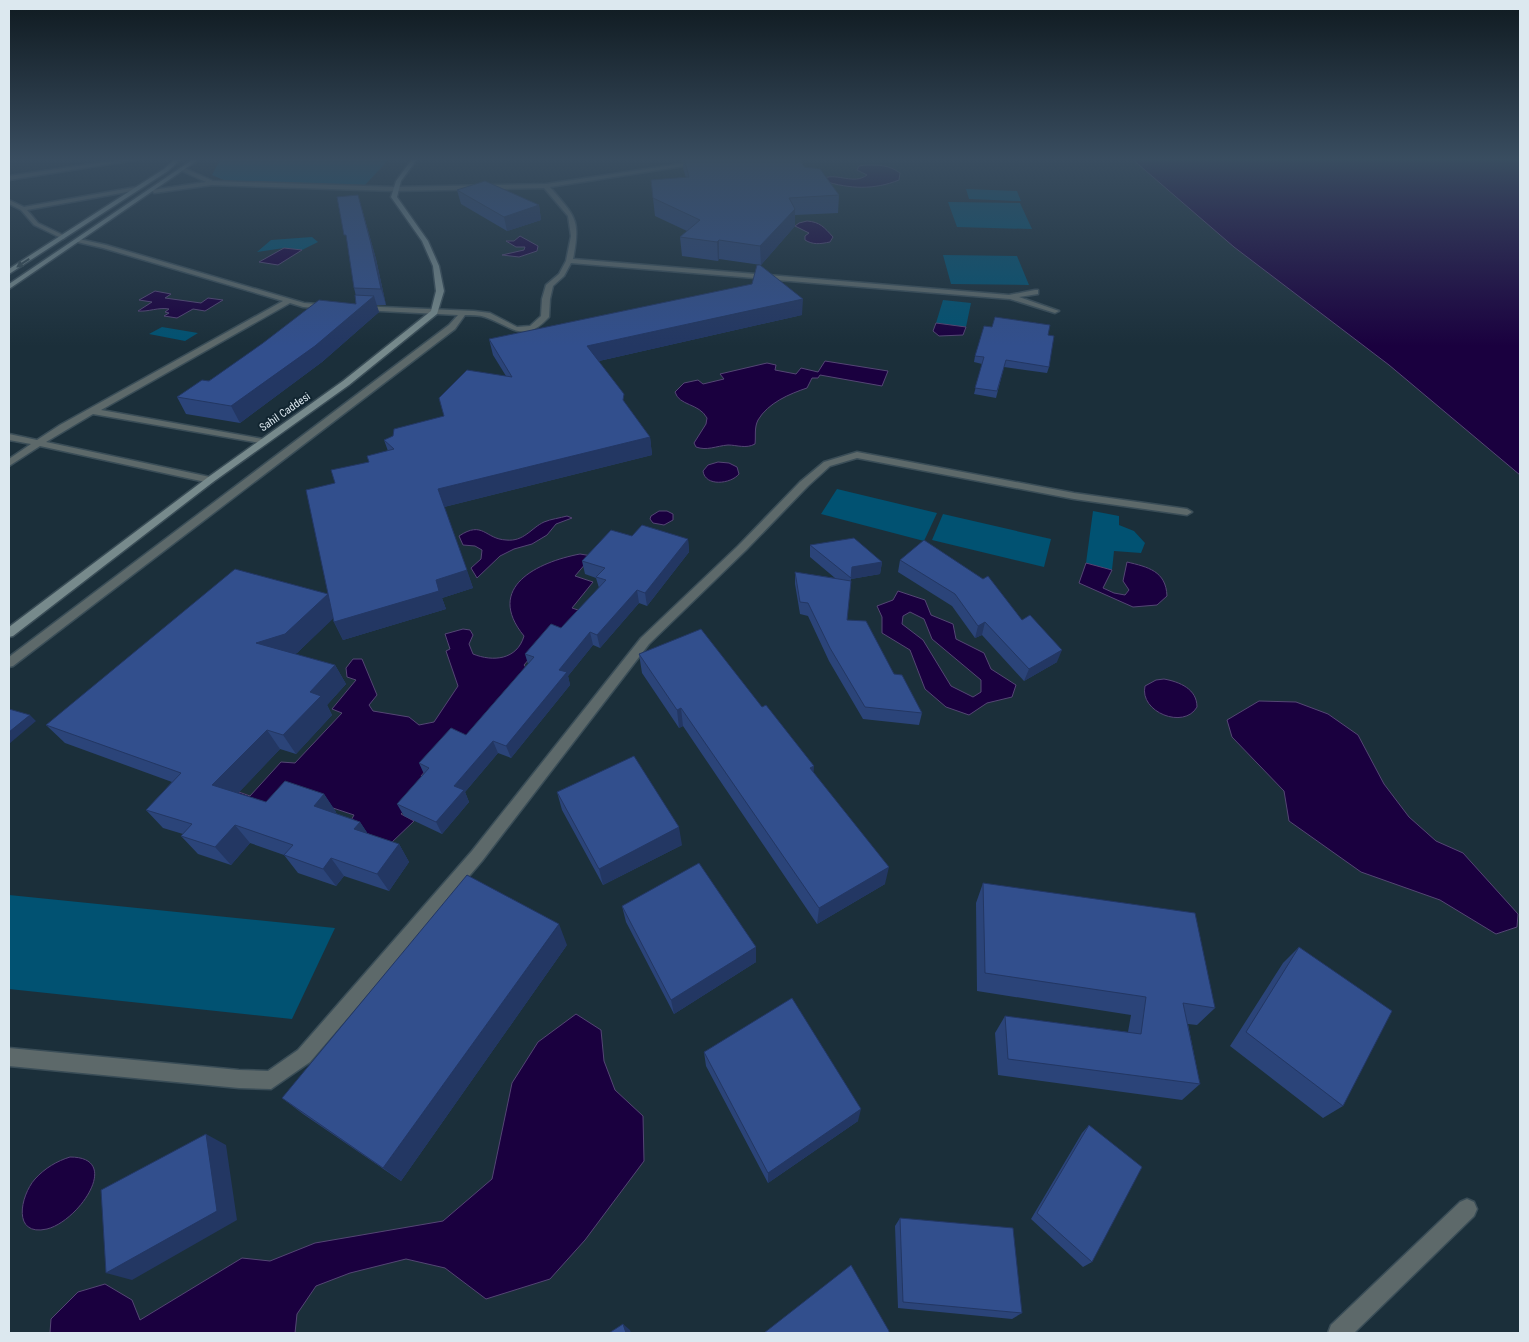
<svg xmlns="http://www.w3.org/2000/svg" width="1529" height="1342" font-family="'Roboto Condensed',sans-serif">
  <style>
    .green { fill: #015272 }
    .water { fill: #1a003f; stroke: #544674; fill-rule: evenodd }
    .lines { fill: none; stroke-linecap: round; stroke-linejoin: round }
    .street-casing { stroke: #3a4d57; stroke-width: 3 }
    .secondary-casing { stroke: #3a4d57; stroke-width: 3 }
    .street { fill: #5d696a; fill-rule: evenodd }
    .secondary { fill: #778a8c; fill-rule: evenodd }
    .wall { fill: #2b4479 }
    .shaded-wall { fill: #233763 }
    .building { fill: #324f8d; stroke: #233763 }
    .oneway { fill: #354850 }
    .labels { text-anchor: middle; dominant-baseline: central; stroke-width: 4; stroke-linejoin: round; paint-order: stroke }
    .far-street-label { font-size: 11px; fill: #dce8ef; stroke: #112530 }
  </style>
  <rect width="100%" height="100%" fill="#1b2f3a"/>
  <path class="green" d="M221 158H390L365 185 228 182 212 175Z
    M966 189 1017 191 1021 201 969 199Z
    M948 202 1020 203 1032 229 957 227Z
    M312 237 318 242 302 250 284 248 257 252 271 240Z
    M943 255 1017 256 1029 285 951 284Z
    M943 300 971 303 966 327 936 323Z
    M162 327 198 333 185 341 149 334Z
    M837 489 937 513 924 541 821 514Z
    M1093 511 1119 516V525L1134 531 1145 543 1141 553 1114 551 1112 570 1086 563Z
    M943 514 1051 539 1044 567 932 540Z
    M9 895 335 928 292 1019 9 989Z"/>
  <path class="water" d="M1131 158H1520V475L1389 365 1234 247Z
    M866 165C880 165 889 165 900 173L899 180C874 190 850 189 824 181V178C838 173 854 185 867 175L857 170 859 166Z
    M807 221C820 222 824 227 833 237L830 242C820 244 813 245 805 240V236L809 233 795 226 799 223Z
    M520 236 538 246 537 251 519 257 502 255 524 250 525 247H516L506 241H514Z
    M284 248 302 250 278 265 259 262Z
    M155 291 171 294 165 298 201 303 208 298 223 300 205 311 193 309 177 318 164 316 169 313 165 312 169 309C158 307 149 312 138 311L152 302 139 300Z
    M936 323 966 327 963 335 939 336 933 331Z
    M825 361 888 371 882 386 820 375 818 378H812L807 388C789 394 768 403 758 420 754 428 756 436 755 444 746 449 737 445 728 445 716 446 707 451 696 447L694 443 706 424 707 418C699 403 679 406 675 392L684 383 698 380 703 384 724 379 720 374 767 363 776 365 775 370 796 374 801 368 818 372Z
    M718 462 729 463 737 467 739 474C731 484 705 487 703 471L708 465Z
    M659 511H667L673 514V520L664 525 653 523 650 519 651 516Z
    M567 516 572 518 556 524 547 535 532 544 514 549 500 556 477 578 471 568 481 559 482 550 475 546 463 545 459 536C483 520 485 539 506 540 524 542 531 528 544 522 551 519 560 518 567 516Z
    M580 554 592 556 575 576 593 582 572 608 584 612 564 636 550 634 524 665 528 670 469 741 454 737 421 776 428 785 401 814 414 821 391 843 348 826 354 815 297 796 273 819 240 803 236 791 250 796 281 762 295 763 342 713 332 709 356 680 347 677 346 668 353 659H362L377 695 369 705 373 711 409 717 419 725 434 722 458 686 446 651 450 649 445 634 463 629 470 630 473 635 469 644 473 654C493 662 517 660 524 636 484 587 538 562 580 554Z
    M1127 562C1148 567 1166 571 1167 596L1157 605 1133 607 1079 583 1086 563 1112 570 1103 588 1114 593 1125 595 1129 590 1123 581Z
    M898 591 925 600 931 615 953 624 956 639 984 653 991 669 1016 685 1012 697 987 703 969 715 946 707 925 689 910 650 882 633V617L877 606 893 600ZM910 612 924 619 932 639 981 680V692L973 697 951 686 923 640 902 624 903 616Z
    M1164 679C1180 682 1197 689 1197 707 1184 730 1139 712 1145 686L1156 680Z
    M1259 701 1296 702 1328 714 1358 735 1384 784 1409 817 1436 841 1463 853 1518 914 1517 927 1496 934 1440 900 1361 872 1289 821 1284 791 1232 737 1227 720Z
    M576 1014 601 1030 604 1061 615 1090 643 1116 644 1161 585 1240 550 1279 486 1299 445 1268 406 1259 350 1273 316 1286 297 1314 295 1333H50L51 1319 78 1292 105 1284 132 1300 140 1320 242 1258 270 1261 315 1243 443 1221 492 1179 512 1083 538 1042Z
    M70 1157C123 1157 79 1221 47 1229 12 1237 20 1196 35 1179 45 1168 57 1161 70 1157Z"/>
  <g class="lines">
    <defs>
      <path id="street" d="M132 158H147L9 180V176Z
        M720 158H735L550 187C575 217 581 218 573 259L1009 295 1035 290H1038V294L1019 297 1059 311 1055 313 1010 299 571 263 564 276 553 286 550 299 549 317C523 345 512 326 485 317 479 315 472 315 465 315L455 329 13 666 9 667V657L449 325 458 315 361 310H358V306L474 311 490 313 517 327 530 326 541 316 542 299 546 285 559 274 566 261 571 236 568 216 544 188 394 191 212 185 154 193 152 190 206 182 182 171 184 168 213 181 394 187 546 184Z
        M136 187 138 190 27 210 38 223 65 236V238L63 239 34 225 21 210 9 204V200L24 207Z
        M79 239 106 245 304 303 329 305 333 307 329 309 303 307 290 303 101 410 263 439 266 440V444L93 414 46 442 210 477 213 478V482L210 483 40 446 9 466V459L31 444 9 440V434L37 440 60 425 283 301 103 248 77 242V240Z
        M857 452 1074 493 1187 509 1192 512 1187 515 1074 499 857 458 830 466 808 486 746 550 649 644 482 861 310 1062 271 1089 239 1088 9 1066V1048L239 1070 268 1071 298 1050 472 851 641 638 738 546 800 482 824 462Z
        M1467 1199 1474 1202 1477 1209 1474 1216 1354 1333H1328L1331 1325 1460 1202Z"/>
      <path id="secondary" d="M176 158H182L168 171 9 274V269L164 169Z
        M195 158H201L9 289V284Z
        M413 158H418L401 181 397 197 428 241 439 266 444 291 437 314 349 385 213 482 13 636 9 637V627L207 478 343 381 431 311 436 291 433 266 422 241 391 197 396 181Z"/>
    </defs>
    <use href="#street" class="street-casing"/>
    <use href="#secondary" class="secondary-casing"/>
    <use href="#street" class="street"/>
    <use href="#secondary" class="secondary"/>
  </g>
  <path class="wall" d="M680 158H799L804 167 839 195 838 213 795 215V226L761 265 719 259 718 261 682 256 680 237 687 231 655 216 651 180 686 178 683 168V162H681Z
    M457 190 539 205 541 220 507 231 461 204Z
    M362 209 376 259 386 305H376L379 312 322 362 240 423 186 414 177 397 356 304V296L354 288Z
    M802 315 599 361 625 403 650 437 652 455 444 507 473 588 442 598 446 609 343 640 334 622 333 618 297 653 295 654 335 665 346 684 327 705 332 715 296 754 280 749 238 793 266 802 324 794 336 812 335 813 360 822 368 834 399 844 409 862 389 891 344 876 336 886 298 873 284 855 250 843 231 865 198 854 181 836 183 834 163 828 146 810 172 782 65 743 46 725 328 594 335 483 369 462 388 451 384 440 444 416 506 376 493 355 489 339Z
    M1048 335 1049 367 1047 373 1004 367 996 398 974 394 982 364 974 362 975 356Z
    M632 536 688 539 689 552 647 606 639 603 600 648 593 645 568 676 570 685 511 758 498 753 465 792 469 802 442 834 404 816 397 804 424 774 419 763 466 735 528 664 525 654 561 628 599 588 596 578 585 574 582 561Z
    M810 545 882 562 880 574 851 579 847 620 894 674 922 713 919 725 863 719 829 661 808 616 800 614 795 584V572L835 578 810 557Z
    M900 560 1022 620 1057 662 1024 681 982 635 975 638 952 606 898 572Z
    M639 654 762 707 814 773 885 884 817 924 683 726 679 728 642 673Z
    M557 792 682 845 603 885 562 810Z
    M983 883 1215 1008 1197 1025 1188 1024 1200 1084 1182 1100 998 1075 995 1033 1005 1016 1128 1032 1131 1015 977 991 976 903Z
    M622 906 756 962 674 1014 626 922Z
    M567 945 401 1181 303 1114 282 1098Z
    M1299 947 1343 1106 1323 1118 1230 1046 1283 963Z
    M704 1052 858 1121 768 1183 706 1066Z
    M1089 1125 1092 1262 1083 1267 1031 1219 1082 1133Z
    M900 1218 1022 1313 1012 1319 898 1308 895 1226Z"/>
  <path class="shaded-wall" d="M358 195 376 259 386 305 381 289Z
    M539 205 541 220 507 231 504 217Z
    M795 209V226L761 265 760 246Z
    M719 240V259L718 261 717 242Z
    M374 296 379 312 322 362 240 423 231 406Z
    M803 299 802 315 590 363 587 346Z
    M650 437 652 455 444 507 438 489Z
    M688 539 689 552 647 606 645 593Z
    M882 562 880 574 851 579 852 567Z
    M467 570 473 588 442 598 446 609 343 640 334 622 436 580Z
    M637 590 639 603 600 648 597 635Z
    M328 594 338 614 297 653 268 662 256 643Z
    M985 622 982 635 975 638 978 626Z
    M590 632 593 645 568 676 570 685 511 758 506 746 559 670Z
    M1062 650 1057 662 1024 681 1029 669Z
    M335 665 346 684 327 705 332 715 296 754 283 735 310 692Z
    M681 708 683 726 679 728 677 710Z
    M30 715 36 721 9 744V732Z
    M267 730 280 749 228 804 212 785Z
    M493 741 498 753 465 792 469 802 442 834 436 822 454 786Z
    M814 766 813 784 810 768Z
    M324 794 336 812 326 824 314 806Z
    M360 822 371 839 354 829Z
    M235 825 250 843 231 865 215 847Z
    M679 827 682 845 603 885 599 869Z
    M399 844 409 862 389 891 377 874Z
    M331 858 344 876 336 886 323 869Z
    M889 867 885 884 817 924 819 908Z
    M559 924 567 945 401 1181 383 1168Z
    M756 947V962L674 1014 671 1000Z
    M861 1109 858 1121 768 1183V1173Z
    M206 1134 226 1145 237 1220 132 1280 106 1273Z
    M623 1324 630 1330 631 1333H626Z"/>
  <path class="building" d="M684 158H799L804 167 820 169 839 195 789 198 795 209 760 246 719 240 717 242 680 237 700 220 653 198 651 180 689 177Z
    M485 181 539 205 504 217 457 190Z
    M358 195 371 244 381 289 354 288 346 235H344L337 197Z
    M757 265H760L803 299 587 346 624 394 623 400 650 437 438 489 467 570 436 580 439 591 334 622 306 490 335 483 331 470 369 462 367 456 394 449 384 440 393 436 394 429 444 416 439 398 467 370 512 377 489 339 752 284Z
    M355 295 374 296 315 346 231 406 177 397 202 380 209 381 263 343 319 300 356 304Z
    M995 317 1050 325 1048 335 1054 336 1049 367 1006 360 997 391 975 388 984 357 975 356 984 326 992 327Z
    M642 525 688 539 645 593 637 590 597 635 590 632 559 670 567 672 506 746 493 741 454 786 464 790 436 822 397 804 429 768 419 763 451 728 466 735 534 657 525 654 551 624 561 628 606 580 596 577 605 568 582 561 611 530 632 536Z
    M854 538 882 562 852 567 851 578 810 545Z
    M924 540 983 579 988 576 1022 620 1030 615 1062 650 1029 669 985 622 978 626 955 594 900 560Z
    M235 569 328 594 285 634 256 643 335 665 310 692 321 696 283 735 267 730 212 785 266 802 285 781 324 794 314 806 360 822 354 829 399 844 377 874 331 858 323 869 284 855 293 845 235 825 215 847 181 836 192 824 146 810 181 773 46 725Z
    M795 572 851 581 847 620 866 621 894 674 902 675 922 713 865 707 830 648 808 603 800 602Z
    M701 629 762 707 766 705 814 766 810 768 889 867 819 908 681 708 677 710 639 654Z
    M9 709 30 715 9 732Z
    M634 756 679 827 599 869 557 792Z
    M699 863 756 947 671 1000 622 906Z
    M467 875 559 924 383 1168 282 1098Z
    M983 883 1195 913 1215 1008 1183 1003 1200 1084 1008 1059 1005 1016 1141 1034 1146 997 985 973Z
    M1299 947 1392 1011 1343 1106 1246 1032Z
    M792 998 861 1109 768 1173 704 1052Z
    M1089 1125 1142 1167 1092 1262 1037 1213Z
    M206 1134 217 1211 106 1273 101 1190Z
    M900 1218 1013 1228 1022 1313 903 1302Z
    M851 1265 889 1331V1333H764Z
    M623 1324 626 1333H609Z"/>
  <defs><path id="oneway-solid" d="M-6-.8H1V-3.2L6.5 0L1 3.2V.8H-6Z" transform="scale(1.25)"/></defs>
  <use class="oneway" href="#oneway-solid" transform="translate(23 263) rotate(147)"/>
  <linearGradient id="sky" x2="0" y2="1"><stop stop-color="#0f1a20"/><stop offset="0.46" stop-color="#394d60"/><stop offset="1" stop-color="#394d60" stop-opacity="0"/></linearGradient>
  <rect width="1529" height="346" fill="url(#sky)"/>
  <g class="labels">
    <g class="far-street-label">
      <text transform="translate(285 412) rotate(-35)">Sahil Caddesi</text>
    </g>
  </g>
  <rect width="1529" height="1342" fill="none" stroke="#dce8ef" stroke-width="20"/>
</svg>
